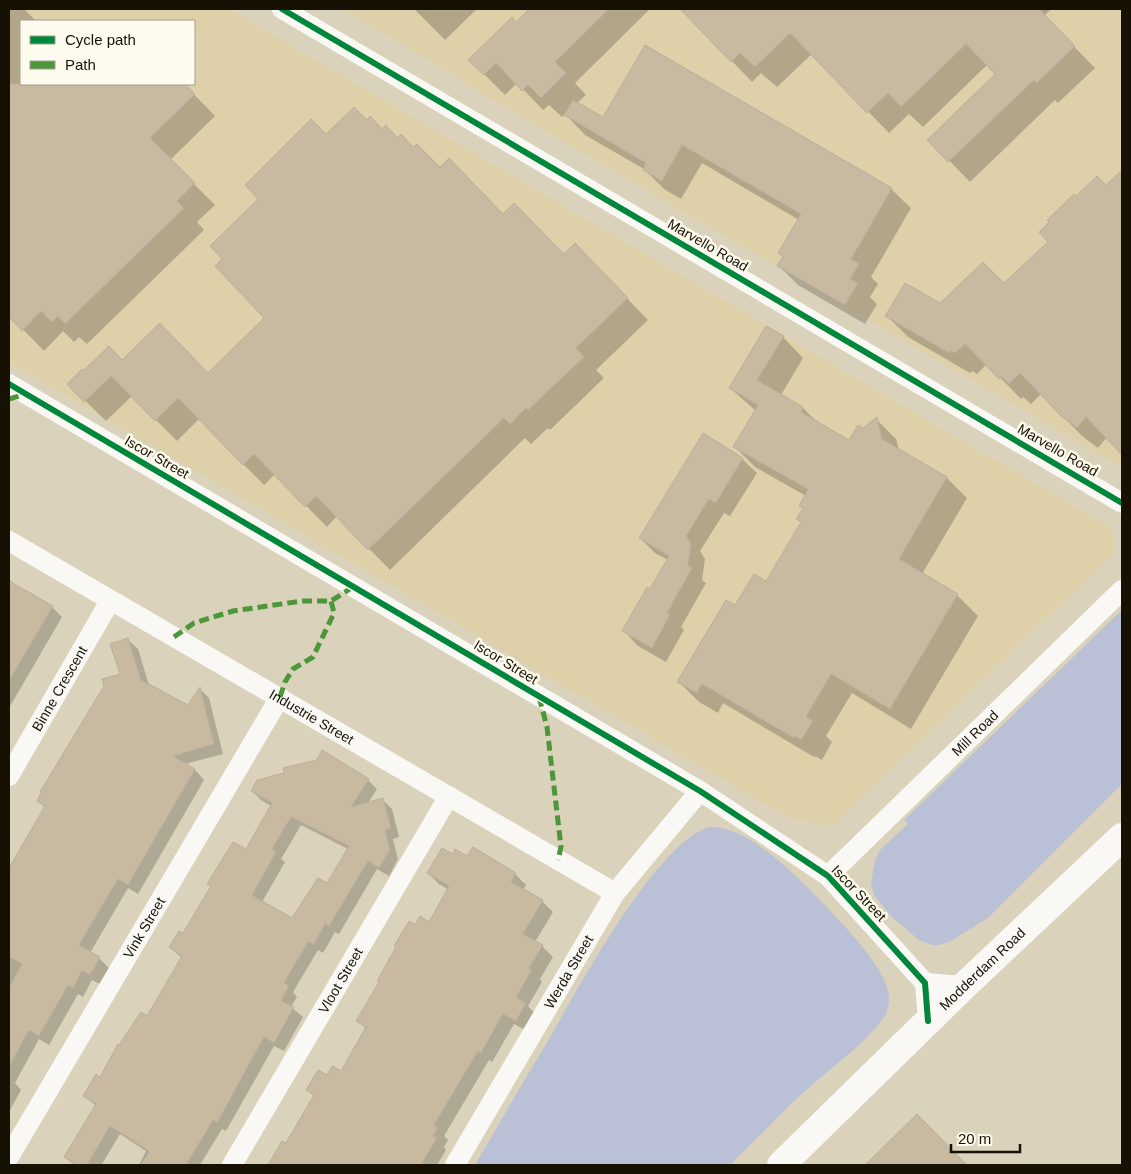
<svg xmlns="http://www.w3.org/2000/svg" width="1131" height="1174" font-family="Arial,sans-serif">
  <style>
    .built { fill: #ded1aa; fill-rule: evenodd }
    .green { fill: #bac0d6 }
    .shadow { fill: #0003; fill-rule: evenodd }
    .building { fill: #c8baa0; stroke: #b9af9e; fill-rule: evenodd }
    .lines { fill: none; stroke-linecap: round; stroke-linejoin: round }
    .street { stroke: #f9f8f5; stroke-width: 20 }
    .secondary { stroke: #f9f8f5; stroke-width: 28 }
    .quiet { stroke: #4b9739; stroke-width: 5; stroke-dasharray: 10 5; stroke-linecap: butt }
    .cycleway-casing { stroke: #fefaed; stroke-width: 9 }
    .cycleway { stroke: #00873e; stroke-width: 6 }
    .labels { text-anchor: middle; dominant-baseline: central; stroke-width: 5; stroke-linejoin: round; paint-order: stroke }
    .street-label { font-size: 14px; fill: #161103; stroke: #fefaed }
  </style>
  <rect width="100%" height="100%" fill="#dad2ba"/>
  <path class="built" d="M9 9H229L1111 528 1115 552 831 827 787 817 9 362ZM21 21H194V84H21Z
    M341 9H1122V468L474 89 436 64Z"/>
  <path class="green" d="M1122 610V784L988 918 949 942 939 945H932L919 940 891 916 874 895 871 884 875 860 881 849 908 824 904 820Z
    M710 827C744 825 787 867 810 890 830 910 884 964 888 991 890 1000 889 1011 883 1019 861 1048 831 1067 805 1091 779 1115 755 1141 730 1165H475C499 1124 523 1082 548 1041 576 992 658 839 710 827Z"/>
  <path class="shadow" d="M9 9H24L36 21H21V84H184L215 116 170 160 215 205 197 222 204 230 87 344 79 337 74 342 63 331 44 351 9 315Z
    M414 9H477L445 40Z
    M531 9H650L575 83 586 95 577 103 604 119 891 189 911 208 871 277 878 284 870 297 877 304 865 324 798 285 779 266 784 257 780 253 799 220 702 163 681 199 664 189 644 169 585 135 565 114 562 117 549 105 543 110 517 83 505 95 470 60 516 23Z
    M682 9H1051L1044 16 1095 68 1058 103 1055 100 970 182 929 140 997 74 987 65 923 127 909 114 889 133 812 54 777 87 761 73 752 82Z
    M367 121 413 148 503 215 564 256 596 266 648 320 596 370 604 378 550 430 548 428 531 444 525 438 390 570 337 516 327 527 275 474 264 485 199 419 177 441 132 396 106 421 68 384 83 372 122 362 208 374 266 318 326 136Z
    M1122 172V452L1107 437 1098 448 1082 436 1041 394 1031 404 1023 397 1021 399 987 364 977 374 972 371 970 373 908 337 887 316 940 305 1005 285 1050 242 1076 198 1106 187Z
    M783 337 803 358 781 395 803 408 819 424 850 442 876 419 896 439 899 450 947 478 967 498 922 574 957 595 978 616 911 729 852 693 826 736 832 742 822 760 815 756 814 757 723 703 718 713 699 702 679 682 736 607 767 583 802 523 798 519 804 509 800 505 806 496 755 467 735 447 756 411 730 388Z
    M742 459 757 473 730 516 724 513 700 551 705 559 702 580 706 583 681 627 684 630 666 662 638 646 624 631 651 591 668 560 655 553 640 538Z
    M9 579 16 586 52 607 62 617 9 708Z
    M128 640 138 649 149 685 189 707 200 689 209 698 223 754 185 764 195 770 204 780 138 894 128 888 90 953 99 958 109 968 100 984 92 980 83 997 78 994 49 1045 39 1039 15 1083 21 1090 9 1112V870L46 808 38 801 121 675Z
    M368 780 377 789 368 803 383 800 392 809 399 837 393 839 398 859 389 876 377 869 339 934 335 932 323 953 318 950 293 992 297 997 291 1007 303 1017 284 1051 274 1046 226 1131 222 1129 200 1165H139L146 1151 120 1134 102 1164 103 1165H74L66 1157 96 1106 85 1096 101 1078 147 1017 182 958 170 947 183 935 246 850 271 806 261 800 252 791ZM301 825 348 849 327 885 292 920 262 902 285 862 281 859Z
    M473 848 515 874 526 885 523 890 542 901 553 912 535 942 542 946 553 957 540 979 542 982 528 1006 536 1015 527 1031 514 1024 492 1062 489 1060 444 1136 448 1140 444 1147 446 1150 437 1165H270L283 1143 286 1145 315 1097 308 1090 327 1077 341 1073 366 1029 358 1020 416 926 429 923 449 890 439 884 428 873 453 855 468 858Z
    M917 1116 965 1165H867Z"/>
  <path class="building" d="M529 9H609L555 62 566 73 541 98 528 85 522 91 496 63 484 75 468 60 512 17 516 22Z
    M680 9H1039L1075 46 1037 83 1034 80 948 162 927 140 995 74 966 44 901 107 888 93 867 113 790 33 755 67 740 53 731 62Z
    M645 45 892 188 851 259 859 264 850 279 858 283 845 305 777 266 783 256 778 253 801 214 682 145 662 181 643 170 646 163 564 115 573 100 603 117Z
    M9 84H185L195 94 150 138 195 183 177 201 184 208 65 324 58 316 52 322 41 311 22 331 9 317Z
    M354 107 367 120 370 116 382 129 386 125 398 138 401 134 413 147 417 144 440 167 449 158 503 214 514 203 564 254 575 243 628 298 576 348 584 357 528 410 526 408 510 424 504 418 368 550 316 496 305 507 254 454 243 465 178 398 155 421 111 376 84 402 67 384 82 369 83 371 109 346 122 360 160 323 208 373 264 318 215 266 222 259 210 246 258 199 245 185 311 119 326 134Z
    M1122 170V455L1086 417 1077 428 1060 415 1020 373 1009 384 1001 376 999 379 965 344 955 353 950 351 949 353 885 316 905 283 940 303 983 262 1004 283 1048 242 1039 232 1049 222 1047 220 1074 194 1076 196 1097 176 1106 185Z
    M766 326 784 336 757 380 803 407 801 412 849 440 858 425 863 428 877 417 882 439 947 477 899 559 958 594 890 709 831 674 806 717 813 721 801 740 794 736V738L702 684 697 693 677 682 726 600 735 605 754 574 766 581 801 522 796 519 803 508 799 506 808 489 733 447 758 405 729 388Z
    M703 433 743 458 716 503 709 499 686 536 691 544 688 566 692 568 667 613 670 615 652 648 622 631 647 587 650 589 669 556 639 538Z
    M9 581 53 606 9 681Z
    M128 638 141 680 188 705 200 687 214 744 173 756 195 769 128 885 118 879 79 945 100 957 90 975 82 971 73 988 68 985 39 1036 29 1030 9 1067V987L22 964 9 957V868L45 806 37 801 41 793 40 792 104 686 102 679 120 674 110 644Z
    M322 750 369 779 351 807 383 798 391 828 385 830 390 850 379 868 368 861 329 926 325 924 314 944 308 942 284 983 289 986 281 1001 294 1007 274 1043 264 1037 217 1123 213 1120 186 1165H141L149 1151 110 1126 87 1165H77L64 1157 96 1104 83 1096 96 1074 100 1077 118 1044 119 1045 141 1012 147 1016 182 956 169 947 179 931 183 933 211 886 207 884 233 842 246 849 272 803 251 791 257 780 284 773 283 768 317 760ZM291 817 349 846 327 883 318 878 292 918 252 895 276 852 272 849Z
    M473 847 516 873 511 882 543 900 523 934 543 945 529 968 532 970 516 997 526 1003 516 1021 503 1014 481 1053 478 1051 434 1125 438 1128 433 1136 437 1138 421 1165H268L282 1141 286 1143 314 1095 306 1090 318 1070 327 1075 332 1066 341 1071 366 1027 356 1021 379 982 377 981 396 947 394 946 409 921 415 925 420 916 429 922 449 886 427 873 442 848 453 854 455 849 467 856Z
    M917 1114 967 1165H865Z"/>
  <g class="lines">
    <g class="street">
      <path d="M282 9 1122 503"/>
      <path d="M9 384 700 791 828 876 925 983 928 1021"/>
      <path id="s1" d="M9 541 615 893"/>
      <path id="s2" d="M9 776 110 601"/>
      <path id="s3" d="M828 876 1122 590"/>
      <path d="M925 983 964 986"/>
      <path id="s4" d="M9 1157 280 697"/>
      <path id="s5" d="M232 1165 449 796"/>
      <path id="s6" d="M455 1165 615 893 700 791"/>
    </g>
    <path class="secondary" id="s7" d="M781 1165 964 986 1122 837"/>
    <path class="quiet" d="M9 399 26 394
      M174 637 194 623 233 611 302 601H331L353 587
      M280 697 285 682 293 669 313 657 334 613 331 601
      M539 697 547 727 561 847 558 860"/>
    <defs>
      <path id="cycleway" d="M282 9 1122 503
        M9 384 700 791 828 876 925 983 928 1021"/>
    </defs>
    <use href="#cycleway" class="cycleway-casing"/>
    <use href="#cycleway" class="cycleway"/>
  </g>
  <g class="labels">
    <g class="street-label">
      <text transform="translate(708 245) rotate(30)">Marvello Road</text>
      <text transform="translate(1058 450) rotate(30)">Marvello Road</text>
      <text transform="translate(157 457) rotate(30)">Iscor Street</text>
      <text transform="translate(506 662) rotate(31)">Iscor Street</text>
      <text stroke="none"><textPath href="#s2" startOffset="101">Binne Crescent</textPath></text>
      <text stroke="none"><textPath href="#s1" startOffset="350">Industrie Street</textPath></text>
      <text stroke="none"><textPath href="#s3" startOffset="205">Mill Road</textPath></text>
      <text transform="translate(859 893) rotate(46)">Iscor Street</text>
      <text stroke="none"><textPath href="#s4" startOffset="266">Vink Street</textPath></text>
      <text stroke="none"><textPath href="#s7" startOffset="281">Modderdam Road</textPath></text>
      <text stroke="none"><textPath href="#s6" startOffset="224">Werda Street</textPath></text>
      <text stroke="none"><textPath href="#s5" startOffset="214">Vloot Street</textPath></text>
    </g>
  </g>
  <rect width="1131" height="1174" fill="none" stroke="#161103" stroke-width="20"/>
  <rect x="20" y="20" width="175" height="65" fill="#fefaed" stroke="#a19d8f"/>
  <rect x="30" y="36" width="25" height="8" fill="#00873e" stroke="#a19d8f"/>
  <text x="65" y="45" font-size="15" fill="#161103">Cycle path</text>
  <rect x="30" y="61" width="25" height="8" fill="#4b9739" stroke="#a19d8f"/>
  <text x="65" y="70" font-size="15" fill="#161103">Path</text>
  <path d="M951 1144v8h69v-8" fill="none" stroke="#161103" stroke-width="2.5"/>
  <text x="958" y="1144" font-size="15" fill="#161103" stroke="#fefaed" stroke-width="4" paint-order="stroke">20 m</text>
</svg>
